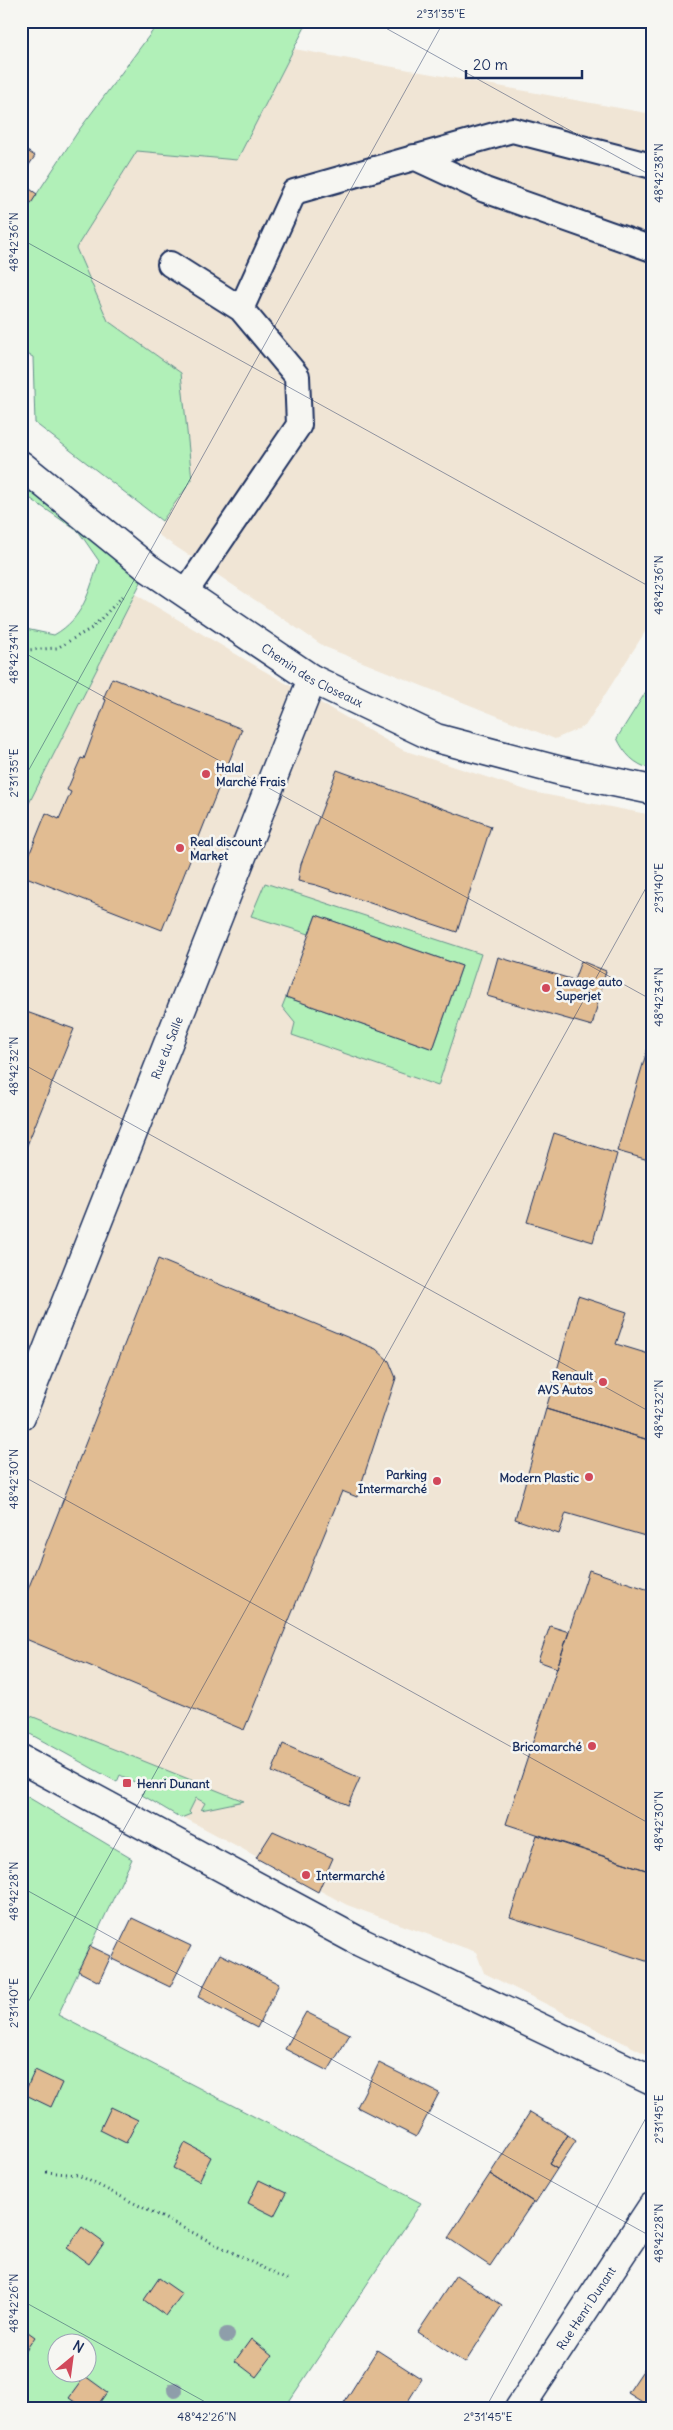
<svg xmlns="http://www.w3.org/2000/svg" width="673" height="2430" font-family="Delius,sans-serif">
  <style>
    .built { fill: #f0e5d5 }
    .green { fill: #b1f0b8; stroke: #66908b; fill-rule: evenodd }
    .building { fill: #e1bc92; stroke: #1b2f5e }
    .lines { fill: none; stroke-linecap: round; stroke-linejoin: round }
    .service-casing { stroke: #1b2f5e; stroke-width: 28 }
    .minor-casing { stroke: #1b2f5e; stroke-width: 31 }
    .tertiary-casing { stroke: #1b2f5e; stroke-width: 31 }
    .path { stroke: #1b2f5e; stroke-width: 3; stroke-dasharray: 1 4; stroke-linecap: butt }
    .service { stroke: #f6f6f2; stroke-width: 24 }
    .minor { stroke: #f6f6f2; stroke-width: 28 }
    .tertiary { stroke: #f6f6f2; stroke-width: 28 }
    .tree { fill: #8e9eaa }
    .ticks { fill: none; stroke: #1b2f5e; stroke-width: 1; stroke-opacity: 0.45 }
    .poi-dot { fill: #d1495b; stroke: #f6f6f2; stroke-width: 2 }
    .labels { text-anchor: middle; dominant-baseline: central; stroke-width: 5; stroke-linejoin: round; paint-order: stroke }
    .street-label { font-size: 12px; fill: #1b2f5e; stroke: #f6f6f2 }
    .poi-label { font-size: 12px; font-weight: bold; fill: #1b2f5e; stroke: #f6f6f2; text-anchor: start }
    .neatline { fill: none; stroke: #1b2f5e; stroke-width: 2 }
    .ticks-label { font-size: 12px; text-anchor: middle; fill: #1b2f5e }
  </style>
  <rect width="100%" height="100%" fill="#f6f6f2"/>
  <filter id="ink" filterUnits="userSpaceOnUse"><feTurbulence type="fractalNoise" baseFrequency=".02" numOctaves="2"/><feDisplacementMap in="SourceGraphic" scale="10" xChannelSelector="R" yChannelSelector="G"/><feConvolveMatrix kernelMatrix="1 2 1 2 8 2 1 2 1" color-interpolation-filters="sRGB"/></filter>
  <g filter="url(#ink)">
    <path class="built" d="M294 49 652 114V621L585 726 555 739 325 647 157 534 162 521 192 480 181 373 108 321 76 248 137 151 237 160Z
      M135 594 261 669 403 750 532 792 652 815V2057L484 1973 476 1952 347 1905 142 1795 145 1787 120 1775 117 1782 21 1729V819Z"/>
    <path class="green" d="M160 21H308L237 160 137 151 76 248 108 321 181 373 192 480 162 521 35 423 33 357 21 351V218L79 130Z
      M21 477 107 548 141 582 21 819V628L54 635C84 618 89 591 99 561L79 532 31 499 21 500Z
      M652 682V769C634 765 624 753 617 738Z
      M265 883 481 954 438 1086 292 1035 295 1023 282 1007 286 997 433 1049 462 966 316 915 309 934 251 916Z
      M21 1712 226 1794 244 1801 201 1810 205 1803 196 1798 189 1812 191 1814 181 1818 142 1795 145 1787 120 1775 117 1782 21 1729Z
      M21 1793 132 1859 58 2015 421 2203 284 2409H21ZM58 2342H88V2372H58Z"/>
    <path class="building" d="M21 147 35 156 21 177Z
      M21 183 37 194 21 219Z
      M112 678 242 729 162 930 21 875 46 813 59 819 71 792 67 790 81 758 84 759 106 700 103 699Z
      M337 770 491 826 457 932 316 885 298 881 301 864Z
      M316 915 462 966 433 1049 286 997Z
      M498 957 574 980 581 961 606 971 592 1026 487 996Z
      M21 1010 74 1029 21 1160Z
      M652 1034V1161L617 1151Z
      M554 1133 617 1154 593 1242 527 1222Z
      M158 1259 376 1349 389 1361 396 1378 357 1497 342 1491 244 1730 21 1637V1607Z
      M578 1296 627 1312 616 1344 652 1355V1441L546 1409Z
      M546 1409 652 1441V1538L566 1513 559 1534 515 1519Z
      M589 1570 652 1591V1872L506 1824Z
      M550 1626 569 1632 557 1668 538 1661Z
      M283 1744 360 1778 348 1805 272 1772Z
      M273 1831 333 1858 318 1892 256 1858Z
      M537 1835 652 1872V1963L510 1917Z
      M132 1918 191 1946 170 1987 112 1959Z
      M90 1946 111 1956 99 1982 78 1971Z
      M220 1954 279 1984 257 2028 198 1997Z
      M306 2012 350 2034 328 2071 285 2049Z
      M379 2063 439 2093 416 2137 357 2107Z
      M35 2070 62 2083 51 2107 24 2094Z
      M111 2107 138 2120 126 2143 100 2130Z
      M530 2112 568 2135 549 2164 557 2169 535 2203 490 2174Z
      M568 2135 576 2141 557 2169 549 2164Z
      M185 2143 211 2157 199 2181 173 2168Z
      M490 2174 533 2202 490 2266 448 2238Z
      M259 2180 286 2193 274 2216 248 2203Z
      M82 2227 104 2243 89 2264 67 2248Z
      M456 2275 502 2305 465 2363 418 2332Z
      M159 2278 182 2294 166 2316 144 2300Z
      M21 2327 35 2337 21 2357Z
      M251 2339 272 2356 256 2377 235 2361Z
      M377 2350 422 2379 403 2409H340Z
      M646 2366 652 2369V2408L628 2393Z
      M85 2376 107 2392 95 2409H85L69 2398Z"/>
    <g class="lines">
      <defs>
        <path id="service" d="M414 157 485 190 652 249
          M170 264 241 309 297 376 299 425 185 593
          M241 309 294 192 512 130 652 166"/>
        <g id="minor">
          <path id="s1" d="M21 465 148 568 312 679 436 738 561 771 652 790"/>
          <path id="s2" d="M21 1416 312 679"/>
        </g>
        <g id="tertiary">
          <path d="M21 1759 360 1942 652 2081"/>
          <path id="s3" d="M519 2409 652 2207"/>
        </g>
      </defs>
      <use href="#service" class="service-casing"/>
      <use href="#minor" class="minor-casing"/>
      <use href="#tertiary" class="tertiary-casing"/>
      <path class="path" d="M21 648 26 650 57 648 92 628 125 594
        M46 2172 78 2175 289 2281"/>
      <use href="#service" class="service"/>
      <use href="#minor" class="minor"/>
      <use href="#tertiary" class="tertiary"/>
    </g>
    <g class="tree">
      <circle cx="227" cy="2335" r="8"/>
      <circle cx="175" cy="2390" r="8"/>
    </g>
  </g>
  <path class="ticks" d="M373 21 652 176M21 239 652 588M21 651 652 1000M21 784 444 21M21 1063 652 1413M21 1475 652 1825M21 1887 652 2237M21 2015 652 877M21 2300 218 2409M485 2409 652 2107"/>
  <g class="poi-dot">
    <circle cx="206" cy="774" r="5"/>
    <circle cx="180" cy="848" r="5"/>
    <circle cx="546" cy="988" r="5"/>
    <circle cx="603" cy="1382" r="5"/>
    <circle cx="589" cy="1477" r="5"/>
    <circle cx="437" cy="1481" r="5"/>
    <circle cx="592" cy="1746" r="5"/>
    <rect x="122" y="1778" width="10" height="10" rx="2.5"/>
    <circle cx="306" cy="1875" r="5"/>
  </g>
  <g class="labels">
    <g class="street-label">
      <text stroke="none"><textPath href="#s1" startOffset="360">Chemin des Closeaux</textPath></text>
      <text stroke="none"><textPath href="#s2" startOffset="396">Rue du Salle</textPath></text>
      <text stroke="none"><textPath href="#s3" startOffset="121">Rue Henri Dunant</textPath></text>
    </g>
    <g class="poi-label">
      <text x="216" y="767">Halal<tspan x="216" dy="14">Marché Frais</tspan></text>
      <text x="190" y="841">Real discount<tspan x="190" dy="14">Market</tspan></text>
      <text x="556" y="981">Lavage auto<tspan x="556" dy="14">Superjet</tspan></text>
      <text x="593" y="1375" text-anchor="end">Renault<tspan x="593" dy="14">AVS Autos</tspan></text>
      <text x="427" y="1474" text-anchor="end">Parking<tspan x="427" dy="14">Intermarché</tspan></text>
      <text x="579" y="1477" text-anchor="end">Modern Plastic</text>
      <text x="582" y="1746" text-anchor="end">Bricomarché</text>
      <text x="137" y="1783">Henri Dunant</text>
      <text x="316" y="1875">Intermarché</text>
    </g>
  </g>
  <rect width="673" height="2430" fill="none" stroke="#f6f6f2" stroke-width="55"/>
  <g transform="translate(72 2358) rotate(29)"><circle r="24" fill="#f6f6f2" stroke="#9ea6b7"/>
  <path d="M0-4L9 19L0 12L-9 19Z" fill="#d1495b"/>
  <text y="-8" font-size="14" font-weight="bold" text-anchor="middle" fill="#1b2f5e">N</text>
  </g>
  <path d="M466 70v8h116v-8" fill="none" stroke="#1b2f5e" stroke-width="2.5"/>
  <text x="473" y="70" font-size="15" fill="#1b2f5e" stroke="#f6f6f2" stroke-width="4" paint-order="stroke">20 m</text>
  <rect x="28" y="28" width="618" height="2374" class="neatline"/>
  <g class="ticks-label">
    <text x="441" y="18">2°31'35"E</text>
    <text transform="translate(659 173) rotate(-90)" y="4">48°42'38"N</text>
    <text transform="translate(14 242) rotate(-90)" y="4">48°42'36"N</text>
    <text transform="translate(659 585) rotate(-90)" y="4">48°42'36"N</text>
    <text transform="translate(14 654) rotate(-90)" y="4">48°42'34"N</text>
    <text transform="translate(14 773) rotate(-90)" y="4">2°31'35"E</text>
    <text transform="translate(659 888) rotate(-90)" y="4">2°31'40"E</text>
    <text transform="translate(659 997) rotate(-90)" y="4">48°42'34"N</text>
    <text transform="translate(14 1066) rotate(-90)" y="4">48°42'32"N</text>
    <text transform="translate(659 1409) rotate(-90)" y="4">48°42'32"N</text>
    <text transform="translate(14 1479) rotate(-90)" y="4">48°42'30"N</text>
    <text transform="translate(659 1821) rotate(-90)" y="4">48°42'30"N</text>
    <text transform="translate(14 1891) rotate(-90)" y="4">48°42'28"N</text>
    <text transform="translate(14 2003) rotate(-90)" y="4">2°31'40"E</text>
    <text transform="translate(659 2119) rotate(-90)" y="4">2°31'45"E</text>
    <text transform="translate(659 2233) rotate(-90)" y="4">48°42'28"N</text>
    <text transform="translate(14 2303) rotate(-90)" y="4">48°42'26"N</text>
    <text x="207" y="2421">48°42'26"N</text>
    <text x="488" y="2421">2°31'45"E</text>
  </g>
</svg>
